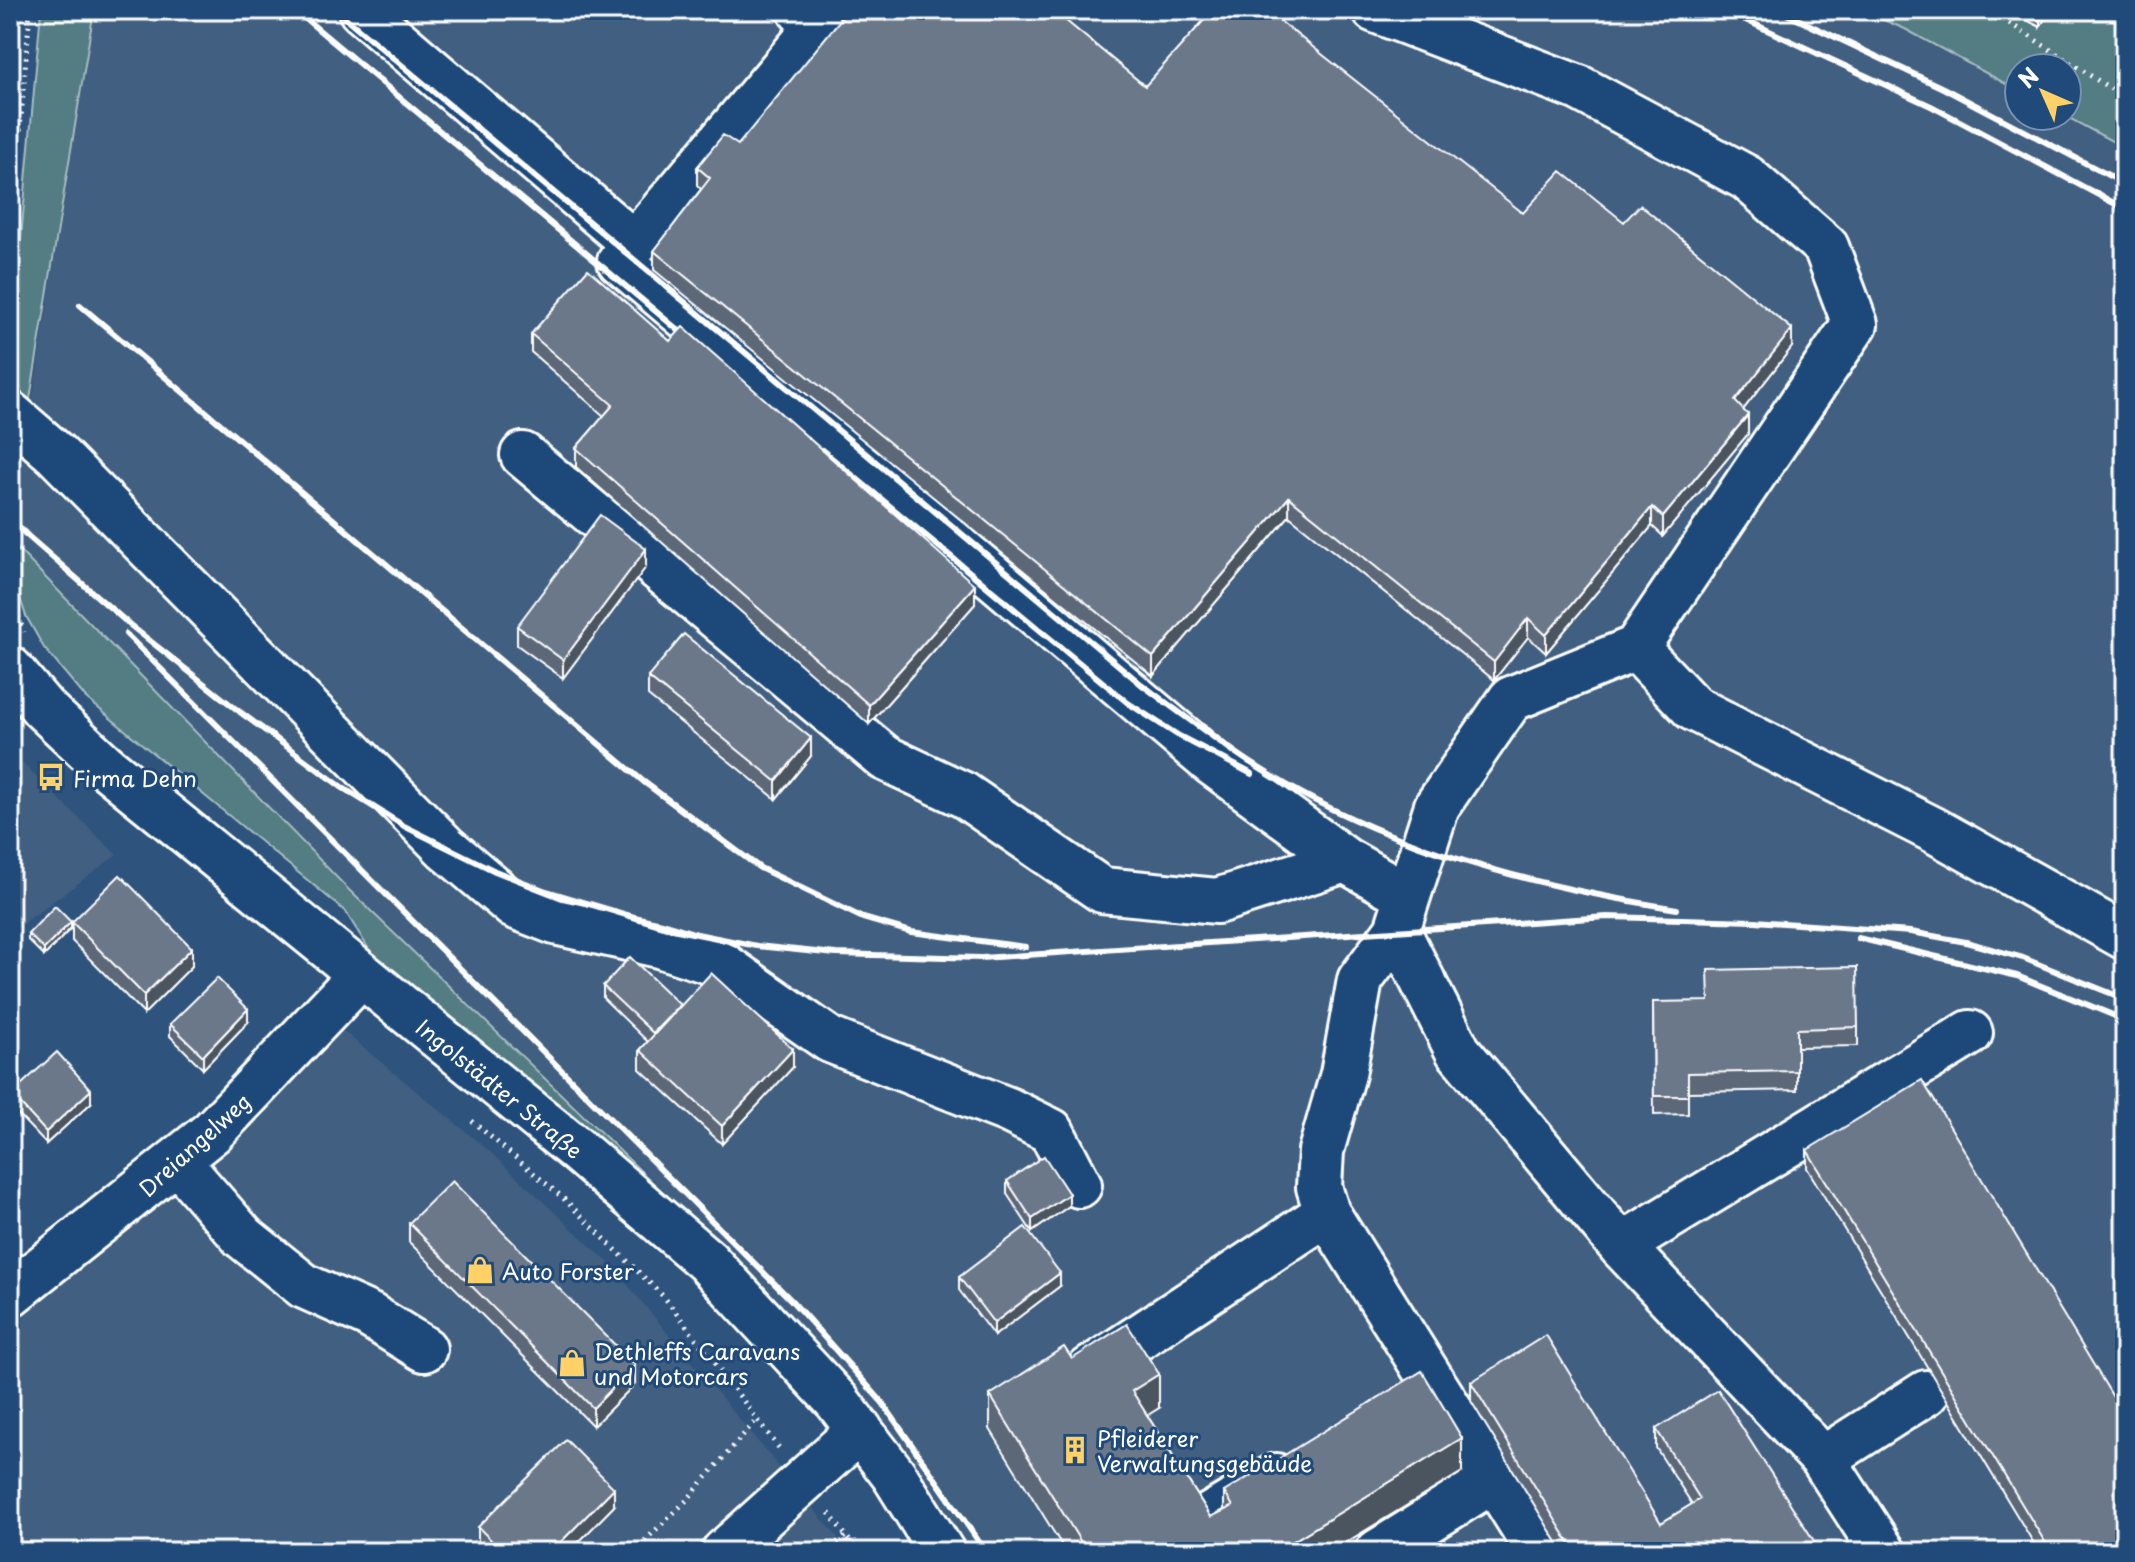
<svg xmlns="http://www.w3.org/2000/svg" width="2135" height="1562" font-family="'Playpen Sans',sans-serif">
  <style>
    .built { fill: #405e81 }
    .green { fill: #527c83; stroke: #a8bec1; stroke-width: 2 }
    .lines { fill: none; stroke-linecap: round; stroke-linejoin: round }
    .minor-casing { stroke: #fff; stroke-width: 50 }
    .path { stroke: #fff; stroke-width: 5; stroke-dasharray: 2 6; stroke-linecap: butt }
    .minor { stroke: #1f4a7a; stroke-width: 44 }
    .rail { stroke: #fff; stroke-width: 6 }
    .wall { fill: #5c6777; stroke: #fff; stroke-width: 2 }
    .shaded-wall { fill: #4b5461; stroke: #fff; stroke-width: 2 }
    .building { fill: #6b788a; stroke: #fff; stroke-width: 2 }
    .labels { text-anchor: middle; dominant-baseline: central; stroke-width: 6; stroke-linejoin: round; paint-order: stroke }
    .poi-label { font-size: 22px; fill: #fff; stroke: #1f4a7a; text-anchor: start }
    .street-label { font-size: 22px; fill: #fff; stroke: #1f4a7a }
  </style>
  <rect width="100%" height="100%" fill="#2e537d"/>
  <filter id="ink" filterUnits="userSpaceOnUse"><feTurbulence type="fractalNoise" baseFrequency=".0125" numOctaves="2"/><feDisplacementMap in="SourceGraphic" scale="16" xChannelSelector="R" yChannelSelector="G"/><feConvolveMatrix kernelMatrix="1 2 1 2 8 2 1 2 1" color-interpolation-filters="sRGB"/></filter>
  <g filter="url(#ink)">
    <path class="built" d="M94 10H1860L1905 29 2019 91V116H2065L2125 148V1552H967L871 1412 781 1307 731 1254 349 890 10 541Z
      M10 751 117 855 10 933Z
      M325 1016 487 1149 611 1265 850 1552H10V1294Z"/>
    <path class="green" d="M41 10H94L28 411 10 398V364Z
      M1860 10H2125V148L2065 116 2067 68H2019V91L1905 29Z
      M10 541 349 890 671 1200 391 976 372 954 345 911 86 698 44 648 26 616 16 586Z"/>
    <g class="lines">
      <defs>
        <path id="minor" d="M361 10 633 243
          M800 10 818 26 620 261 1211 762 1345 860 1408 896
          M1375 10 1579 88 1747 178 1826 247 1855 324 1636 648 1511 699 1437 806 1397 930 1458 1051 1621 1246 1823 1459 1883 1552
          M10 414 56 454 446 848 514 906 555 922 659 945 724 966 830 1040 1008 1110 1051 1131 1079 1185
          M523 455 885 758 964 795 1102 890 1217 901 1345 860
          M1636 648 1693 708 1934 830 2125 937
          M10 669 43 708 104 765 576 1149 707 1261 837 1401 894 1475 942 1552
          M1397 930 1360 980 1343 1074 1321 1151 1319 1187 1327 1213 1539 1552
          M178 1162 243 1237 304 1286 369 1315 424 1349
          M1621 1246 1970 1033
          M10 1294 212 1132 361 975
          M1089 1370 1327 1213
          M1823 1459 1926 1393
          M1211 1515 1276 1476
          M724 1552 860 1430
          M1378 1552 1495 1479"/>
      </defs>
      <use href="#minor" class="minor-casing"/>
      <path class="path" d="M1989 10 2125 98
        M10 250 30 10
        M10 594 24 632
        M472 1121 562 1197 665 1298 779 1448
        M829 1513 858 1552
        M633 1552 687 1500 757 1419
        M824 1552 846 1536"/>
      <use href="#minor" class="minor"/>
      <path class="rail" d="M295 10 696 345
        M336 10 1141 684C1196 725 1251 767 1312 799 1425 858 1551 889 1677 909
        M1724 10 1931 106 2125 209
        M1778 10 1943 88 2125 184
        M80 305 644 782 760 868 863 918 911 932 1026 947
        M822 450 1128 703 1179 736 1252 774
        M10 518 30 538
        M22 531 130 625 240 712 343 788 404 826 495 871 546 891 677 930 757 946 836 954 981 958 1607 917 1755 921 1911 932 1966 942 2023 958 2125 999
        M126 634 791 1300 882 1402 986 1552
        M1858 938 2017 976 2125 1020"/>
    </g>
    <path class="wall" d="M2007 10H2050L2040 27Z
      M1145 86 1523 213 1624 222 1792 347 1743 410 1748 434 1663 536 1652 526 1546 653 1528 637 1494 680 1289 516 1153 676 654 270V251L701 189 697 185V167L738 145Z
      M531 334 670 341 975 604 869 724 576 467V448L604 416 531 352Z
      M646 567 563 678 517 645V626Z
      M648 677 811 756 776 799 648 696Z
      M72 922 192 966 144 1014 72 941Z
      M71 928 44 956 28 940V934Z
      M603 986 680 1007 793 1067 722 1144 640 1069V1050L648 1042 603 998Z
      M1653 1002 1858 1027V1046L1797 1047V1090L1688 1092V1114L1654 1115Z
      M248 1022 203 1069 170 1036V1024Z
      M11 1094 91 1103 46 1144 11 1107Z
      M1807 1150 2125 1552H2039L1807 1168Z
      M1007 1181 1069 1206 1032 1232 1007 1194Z
      M409 1223 635 1384 593 1426 409 1242Z
      M959 1277 1060 1286 994 1336 959 1290Z
      M1471 1382 1661 1523 1692 1504 1656 1448V1429L1821 1552H1563L1471 1401Z
      M990 1395 1159 1408 1147 1415 1211 1517 1224 1510V1492L1462 1472 1330 1552H1066L990 1429Z
      M614 1506 569 1552H485L478 1546V1527Z"/>
    <path class="shaded-wall" d="M2046 10H2050L2040 27V21Z
      M1792 329V347L1735 420V401Z
      M1748 415V434L1663 536V517Z
      M1289 497V516L1153 676V657Z
      M1652 507V526L1546 653V635Z
      M646 549V567L563 678V660Z
      M975 585V604L869 724V705Z
      M1528 618V637L1494 680V662Z
      M811 738V756L776 799V781Z
      M71 922V928L44 956V949Z
      M192 948V966L144 1014V995Z
      M680 1005V1018L653 1046V1033Z
      M248 1009V1022L203 1069V1056Z
      M793 1049V1067L722 1144V1126Z
      M91 1090V1103L46 1144V1132Z
      M1069 1194V1206L1032 1232V1219Z
      M1060 1273V1286L994 1336V1323Z
      M635 1365V1384L593 1426V1408Z
      M1159 1374V1408L1132 1425V1391Z
      M1462 1438V1472L1330 1552H1275Z
      M614 1488V1506L569 1552H551Z
      M1256 1544V1552H1245Z"/>
    <path class="building" d="M848 10H1053L1145 86 1213 10H1266L1523 213 1561 171 1624 222 1640 205 1792 329 1735 401 1748 415 1663 517 1652 507 1546 635 1528 618 1494 662 1289 497 1153 657 654 251 710 178 697 167 723 135 738 145Z
      M2019 10H2046L2040 21Z
      M588 269 670 341 683 327 975 585 869 705 576 448 613 405 531 334Z
      M600 515 646 549 563 660 517 626Z
      M684 634 811 738 776 781 648 677Z
      M120 875 192 948 144 995 72 922Z
      M55 906 71 922 44 949 28 934Z
      M630 957 680 1005 653 1033 603 986Z
      M1857 967 1858 1027 1797 1029V1071L1688 1073V1096H1654L1653 1002 1709 1001 1708 970Z
      M711 973 793 1049 722 1126 640 1050Z
      M217 978 248 1009 203 1056 170 1024Z
      M57 1052 91 1090 46 1132 11 1094Z
      M1922 1080 2125 1417V1552H2051L1807 1150Z
      M1044 1156 1069 1194 1032 1219 1007 1181Z
      M452 1181 635 1365 593 1408 409 1223Z
      M1025 1227 1060 1273 994 1323 959 1277Z
      M1127 1324 1159 1374 1132 1391 1211 1517 1233 1506 1224 1492 1422 1371 1462 1438 1275 1552H1261L1256 1544 1245 1552H1087L990 1395 1064 1347 1072 1359Z
      M1546 1335 1661 1523 1700 1499 1656 1429 1718 1390 1821 1552H1734L1732 1548 1726 1552H1575L1471 1382Z
      M566 1440 614 1488 551 1552H503L478 1527Z"/>
  </g>
  <defs>
    <symbol id="bus-bare" viewBox="-9 -9 18 18"><path d="M-5-6H5V4H4V6H2V4H-2V6H-4V4H-5ZM-3.5-4V0h7V-4ZM-3.5 1.2v1.5H-2V1.2ZM2 1.2v1.5H3.5V1.2Z" fill="#ffd166" stroke="#1f4a7a" stroke-width="2.5" paint-order="stroke"/></symbol>
    <symbol id="shop-bare" viewBox="-9 -9 18 18"><path d="M-5-2.5h2.3a2.7 3.5 0 0 1 5.4 0H5L5.5 6h-11ZM-1.5-2.5h3a1.5 2.3 0 0 0-3 0Z" fill="#ffd166" stroke="#1f4a7a" stroke-width="2.5" paint-order="stroke"/></symbol>
    <symbol id="building-bare" viewBox="-9 -9 18 18"><path d="M-4-6H4V6H1V3H-1V6H-4ZM-2.5-4.3h1.7v1.8h-1.7ZM.8-4.3h1.7v1.8H.8ZM-2.5-1h1.7V.8h-1.7ZM.8-1h1.7V.8H.8Z" fill="#ffd166" stroke="#1f4a7a" stroke-width="2.5" paint-order="stroke"/></symbol>
  </defs>
  <g fill-rule="evenodd">
    <use href="#bus-bare" x="31" y="757" width="40" height="40"/>
    <use href="#shop-bare" x="460" y="1250" width="40" height="40"/>
    <use href="#shop-bare" x="552" y="1343" width="40" height="40"/>
    <use href="#building-bare" x="1055" y="1430" width="40" height="40"/>
  </g>
  <g class="labels">
    <g class="poi-label">
      <text x="73" y="777">Firma Dehn</text>
      <text x="502" y="1270">Auto Forster</text>
      <text x="594" y="1350">Dethleffs Caravans<tspan x="594" dy="25">und Motorcars</tspan></text>
      <text x="1097" y="1437">Pfleiderer<tspan x="1097" dy="25">Verwaltungsgebäude</tspan></text>
    </g>
    <g class="street-label">
      <text transform="translate(500 1088) rotate(39)">Ingolstädter Straße</text>
      <text transform="translate(194 1144) rotate(-42)">Dreiangelweg</text>
    </g>
  </g>
  <rect width="2135" height="1562" fill="none" stroke="#1f4a7a" stroke-width="40"/>
  <rect x="20" y="20" width="2095" height="1522" fill="none" stroke="#fff" stroke-width="3" filter="url(#ink)"/>
  <g transform="translate(2043 92) rotate(315)"><circle r="38" fill="#1f4a7a" stroke="#7992af" stroke-width="2"/>
  <path d="M0-6L14 30L0 20L-14 30Z" fill="#ffd166"/>
  <text y="-12" font-size="22" font-weight="bold" text-anchor="middle" fill="#ffffff">N</text>
  </g>
</svg>
